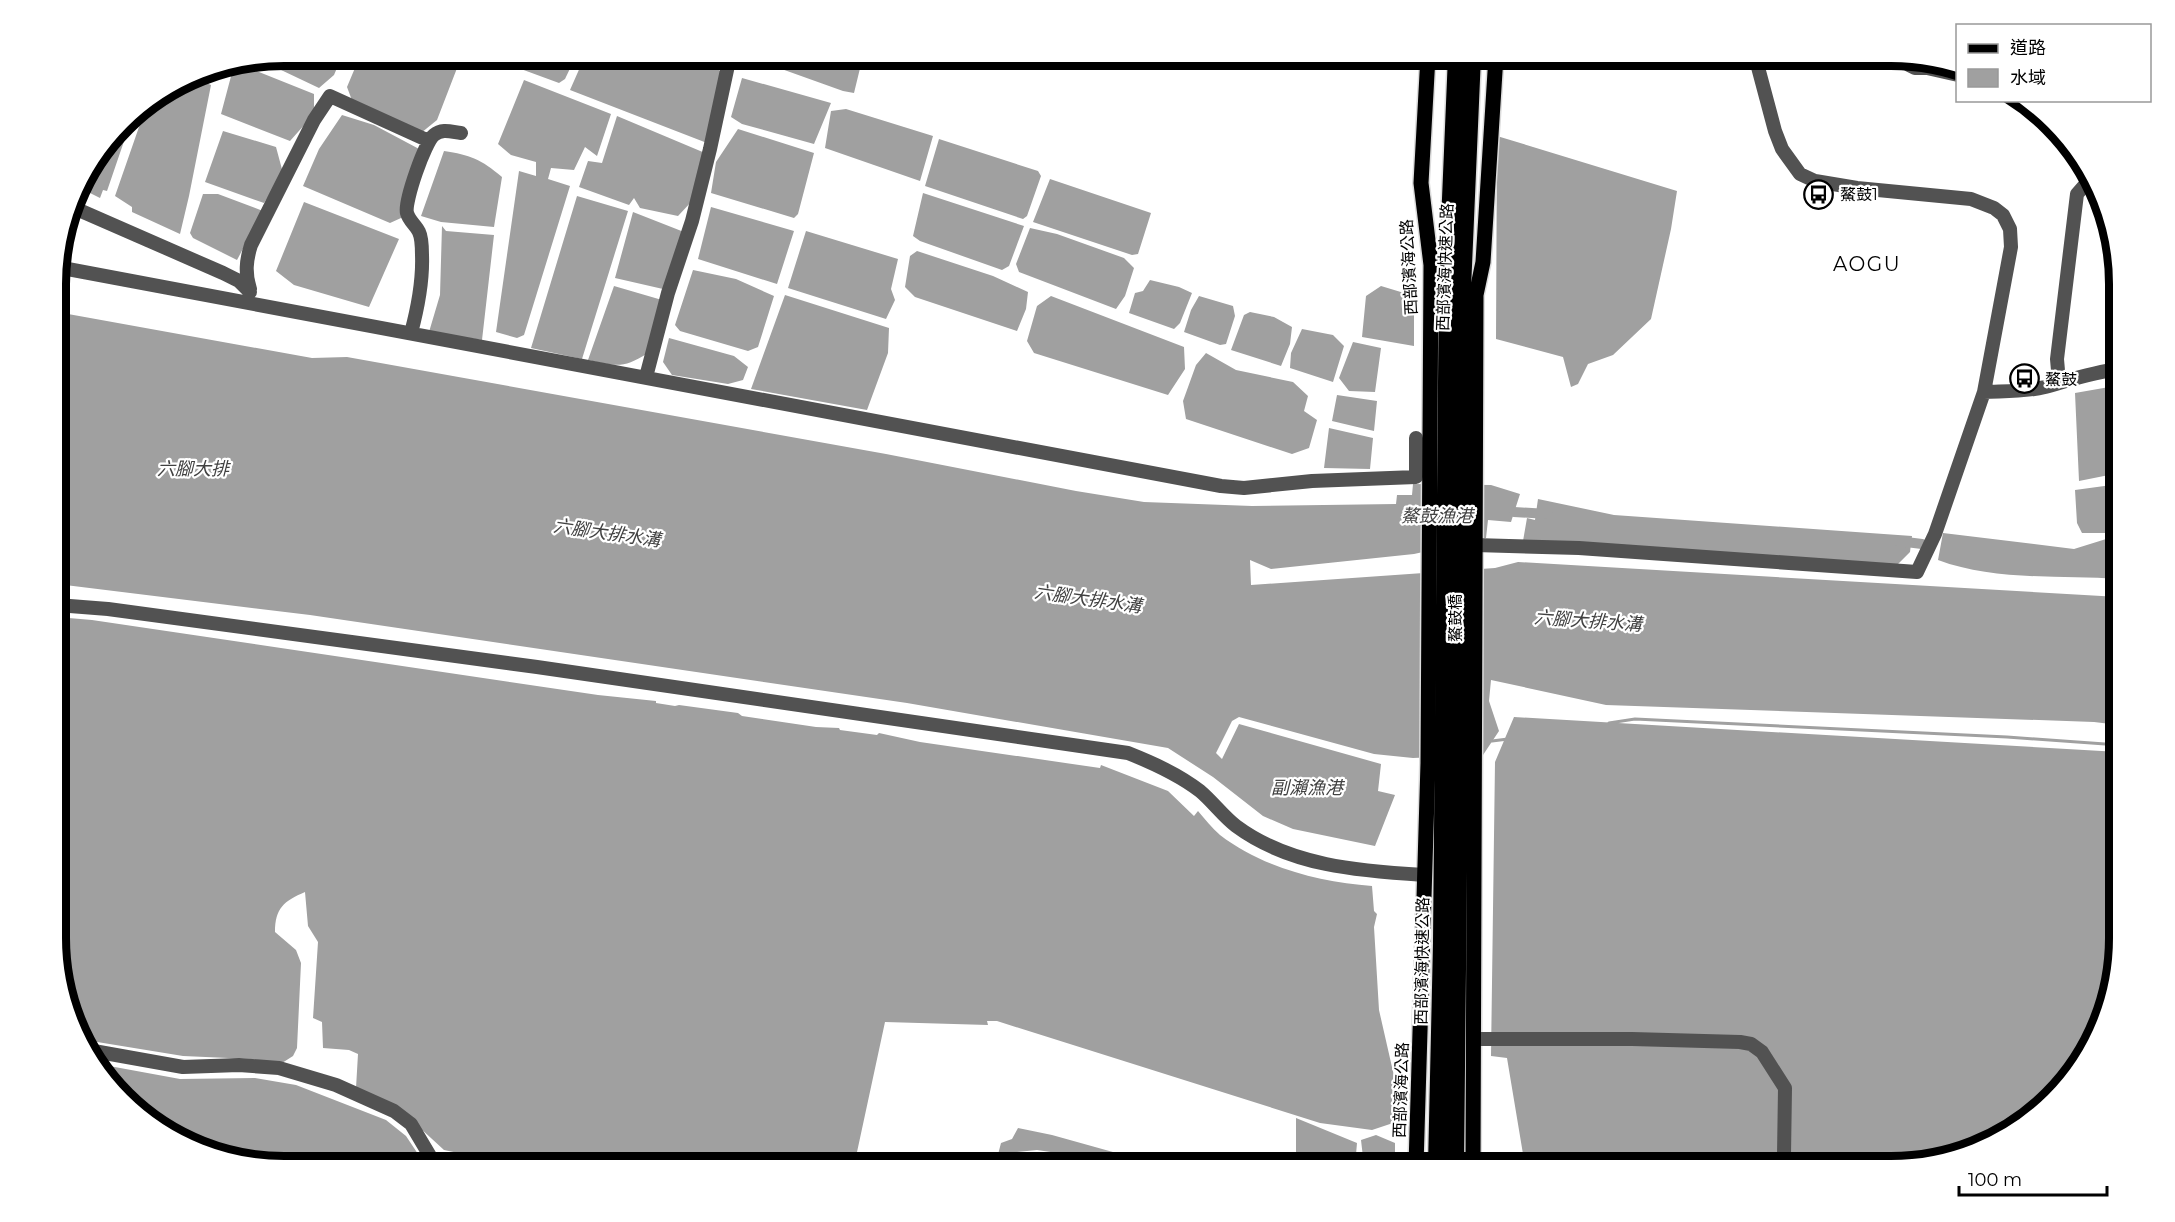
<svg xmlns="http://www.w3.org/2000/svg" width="2175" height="1222" font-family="Montserrat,'Noto Sans TC',sans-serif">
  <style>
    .water { fill: #a0a0a0 }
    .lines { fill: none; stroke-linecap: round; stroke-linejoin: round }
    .stream { stroke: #a0a0a0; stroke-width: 3 }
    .canal { stroke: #a0a0a0; stroke-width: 10 }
    .major-casing { stroke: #dbdbdb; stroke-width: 18 }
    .highway-casing { stroke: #dbdbdb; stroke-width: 21 }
    .minor { stroke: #525252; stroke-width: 14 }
    .major { stroke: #000; stroke-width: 15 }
    .highway { stroke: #000; stroke-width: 18 }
    .labels { text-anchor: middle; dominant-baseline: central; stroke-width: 4.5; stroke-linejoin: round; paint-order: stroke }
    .poi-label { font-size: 16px; fill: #000; stroke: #fff; text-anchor: start }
    .street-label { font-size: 16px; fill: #000; stroke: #fff }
    .water-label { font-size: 18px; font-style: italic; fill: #414141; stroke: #fff }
    .quarter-label { font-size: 20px; letter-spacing: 1.5px; fill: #000; stroke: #fff }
    .rim { fill: none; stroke: #000; stroke-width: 8 }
  </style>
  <rect width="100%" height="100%" fill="#fff"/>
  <path class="water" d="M284 56H342L334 75 319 88 260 60Z
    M360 56H440L459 63 437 120 421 133 353 103 347 87Z
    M486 56H576L565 79 559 83Z
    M585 56H693L713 64 723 74 707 143 570 90Z
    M745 56H863L854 93 843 91Z
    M1153 56H1198L1197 62 1188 67Z
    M239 64 314 94V114L290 141 221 114 234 65Z
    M191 76 211 85 189 196 180 234 132 212V207L115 196 147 104Z
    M742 78 831 103 814 144 742 124 731 117Z
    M524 80 611 114 597 156 585 147 574 170 551 168 548 179 570 186 524 335 517 338 496 332 519 171 536 176V162L511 155 498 144Z
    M846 109 933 136 920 181 825 148 831 111Z
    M134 112 107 191 103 190 100 198 78 187 79 183Z
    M342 115 374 125 421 150 401 218 390 223 303 186 319 149Z
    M617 116 705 153 693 200 678 216 640 208 634 198 629 205 579 187 588 161 602 163Z
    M738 129 814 153 798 214 794 218 711 193 716 162Z
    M223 131 276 147 283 173 264 203 205 182Z
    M1497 136 1677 191 1671 229 1651 319 1613 355 1588 364 1578 384 1571 387 1563 357 1496 339Z
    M939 139 1038 171 1041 176 1027 216 1023 219 925 186Z
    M444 151C470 155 481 159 502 177L494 227 441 222 421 216Z
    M1050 179 1151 213 1138 254 1132 255 1033 222Z
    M923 193 1024 226 1009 266 1002 270 920 241 913 236Z
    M203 194H218L263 211 237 260 193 238 190 233Z
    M577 196 628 211 582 359 531 348Z
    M304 202 399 239 369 307 294 285 276 271Z
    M711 207 794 231 777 284 698 259Z
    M633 212 684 232 663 289 615 278Z
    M442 226 446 231 494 235 482 340 429 332 440 295Z
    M1030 228 1057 234 1124 258 1134 268 1125 296 1116 309 1019 272 1016 264Z
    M806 231 898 259 891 289 895 300 886 319 788 288Z
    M917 251 993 276 1028 292 1026 309 1017 331 915 297 905 287 910 256Z
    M693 270 736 279 774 296 758 347 748 351 680 331 675 325Z
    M1150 280 1179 287 1192 293 1180 323 1174 329 1129 313 1135 293 1143 291Z
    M614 286 662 300 648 353C623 369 616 366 588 360Z
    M1381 286 1414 296V346L1362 337 1366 296Z
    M785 295 889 328 888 353 867 410 751 389Z
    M1051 296 1184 347 1185 369 1168 395 1034 353 1027 341 1037 306Z
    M1199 296 1233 306 1235 316 1226 344 1220 345 1184 332 1191 310Z
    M57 312 312 358 347 357 886 454 1076 491 1144 502 1252 506 1396 504 1397 495H1412L1413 484 1491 485 1520 494 1511 522 1488 520 1486 538 1414 554 1271 569 1250 560 1251 585 1495 568 1518 562 2119 597V725L2094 722 1606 705 1491 680 1489 701 1499 731 1483 755 1413 758 1374 754 1239 717 1232 721 1216 753 1222 759 1239 724 1381 764 1378 791 1395 795 1375 846 1293 829 1263 816 1213 777 1168 748 907 703 310 615 57 584Z
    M1250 312 1274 317 1292 327 1290 344 1281 366 1231 350 1244 315Z
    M1302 329 1333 335 1344 346 1333 382 1290 368 1291 353Z
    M669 338 734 356 748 367 743 380 728 384 672 375 663 362Z
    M1353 342 1381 348 1375 392 1349 391 1339 378Z
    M1206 353 1236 370 1293 382 1308 396 1304 411 1317 420 1309 448 1292 454 1186 419 1183 401 1196 365Z
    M2115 386 2119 473 2079 481 2075 393Z
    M1337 395 1377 401 1374 431 1332 421Z
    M1329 428 1373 438 1370 469 1324 468Z
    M2119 484 2118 528 2107 533H2082L2077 523 2075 490Z
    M1538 499 1614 515 1912 536 1910 552 1896 566 1523 541 1527 518 1535 520Z
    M1943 533 2074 549 2119 535V579C2059 575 1994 581 1938 560Z
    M57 617 92 620 598 695 656 701V703L675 706 679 705 738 713 742 716 816 727 839 728 840 730 877 735 879 733 920 742 1100 768 1101 765 1168 791 1194 816 1198 811C1205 819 1212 828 1220 835 1263 868 1320 882 1372 886L1374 911 1377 914 1374 927 1379 1010 1402 1111 1393 1123 1372 1130 1320 1123 997 1021H987L988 1025 885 1022 854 1166H555C542 1159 534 1157 521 1166L444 1150 407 1116 356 1088 358 1054 349 1050 323 1048 322 1022 313 1018 318 942 308 926 305 892C284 901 275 908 275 932L296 950 301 963 297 1048 293 1056 282 1063 251 1059 183 1056 85 1040 57 967Z
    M1514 717 2119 752V953L2089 1052 2053 1099 2006 1136 1906 1166H1525L1507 1058 1491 1056 1495 762Z
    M93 1063 180 1079 255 1078 296 1085 386 1120 406 1136 426 1166H284L225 1159 170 1136Z
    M1296 1118 1357 1143 1355 1166H1296Z
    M1018 1128 1052 1135 1138 1159 1139 1165 1037 1150 1017 1152 1008 1166H995L1001 1143 1012 1139Z
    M1376 1135 1395 1143V1166H1364L1361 1140Z"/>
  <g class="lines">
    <path class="stream" d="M1609 723 1635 719 2007 737 2119 745
      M1492 741 1508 739"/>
    <path class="canal" d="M1514 512 1548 514
      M1898 541 1922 544"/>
    <defs>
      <path id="major" d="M1416 1166 1428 763 1431 265 1421 183 1428 56
        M1473 1166 1476 295 1483 262 1496 56"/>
      <path id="highway" d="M1437 1166 1442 943 1448 270 1457 56
        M1455 1166 1462 479V289L1472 56"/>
    </defs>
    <use href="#major" class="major-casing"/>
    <use href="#highway" class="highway-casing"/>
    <path class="minor" d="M1755 56 1775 131 1782 149 1800 174 1815 181 1857 188 1971 199 1994 208 2003 215 2010 229 2011 247 1984 392C2004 391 2025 392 2045 387 2070 380 2093 372 2119 369
      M1908 58 1909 65 1915 68H1927L1958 75
      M72 207 223 273 239 281 250 292
      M57 267 1221 486 1244 488 1312 481 1416 477V438
      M250 289C245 273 246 261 251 245L314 120 330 96 429 141
      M411 333C418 307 423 281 422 255 422 248 422 238 419 232 416 225 409 221 407 213 404 202 425 142 434 135 442 128 452 132 461 133
      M646 377 668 293 692 221 710 149 730 56
      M2059 382 2057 359 2077 194 2091 178
      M1475 545 1579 548 1917 572 1935 534 1984 392
      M57 605 108 609 537 667 1128 753C1153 763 1178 774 1200 791 1213 802 1223 816 1236 826 1290 866 1359 871 1424 875
      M1473 1039H1632L1740 1042 1751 1044 1762 1052 1785 1088 1784 1155 1786 1166
      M88 1050 183 1067 239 1065 279 1068 336 1085 394 1111 411 1124 436 1166"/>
    <use href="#major" class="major"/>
    <use href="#highway" class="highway"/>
  </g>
  <defs>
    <symbol id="bus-ring" viewBox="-11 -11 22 22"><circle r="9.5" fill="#fff" stroke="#000" stroke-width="1.5"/><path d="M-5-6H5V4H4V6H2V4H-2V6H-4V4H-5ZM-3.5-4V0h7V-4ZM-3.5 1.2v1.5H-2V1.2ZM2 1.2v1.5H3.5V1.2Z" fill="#000"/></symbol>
  </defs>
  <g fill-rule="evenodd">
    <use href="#bus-ring" x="1802" y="178" width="33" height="33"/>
    <use href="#bus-ring" x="2008" y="362" width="33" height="33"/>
  </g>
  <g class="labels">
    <g class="poi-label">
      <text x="1840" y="194">鰲鼓1</text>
      <text x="2045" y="379">鰲鼓</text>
    </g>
    <g class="street-label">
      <text transform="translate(1409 267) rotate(-93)">西部濱海公路</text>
      <text transform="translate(1445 267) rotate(-88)">西部濱海快速公路</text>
      <text transform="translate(1455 618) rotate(-90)">鰲鼓橋</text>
      <text transform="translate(1422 961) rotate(-89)">西部濱海快速公路</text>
      <text transform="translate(1401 1090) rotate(-88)">西部濱海公路</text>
    </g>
    <g class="water-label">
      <text x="193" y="469">六腳大排</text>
      <text x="1437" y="516">鰲鼓漁港</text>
      <text transform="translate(607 533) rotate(8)">六腳大排水溝</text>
      <text transform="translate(1088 599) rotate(8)">六腳大排水溝</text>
      <text transform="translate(1588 621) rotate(4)">六腳大排水溝</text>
      <text x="1307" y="788">副瀨漁港</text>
    </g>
    <g class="quarter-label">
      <text x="1867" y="264">AOGU</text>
    </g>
  </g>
  <path d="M0 0H2175V1222H0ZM284 66H1891A218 218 0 0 1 2109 284V938A218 218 0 0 1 1891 1156H284A218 218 0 0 1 66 938V284A218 218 0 0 1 284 66Z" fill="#fff" fill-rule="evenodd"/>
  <path class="rim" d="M284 66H1891A218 218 0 0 1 2109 284V938A218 218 0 0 1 1891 1156H284A218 218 0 0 1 66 938V284A218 218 0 0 1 284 66Z"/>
  <rect x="1956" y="24" width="195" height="78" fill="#ffffff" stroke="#999999" stroke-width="1.5"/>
  <rect x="1968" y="44" width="30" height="9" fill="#000000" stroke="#999999" stroke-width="1.5"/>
  <text x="2010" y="54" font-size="18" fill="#000000">道路</text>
  <rect x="1968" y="69" width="30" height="18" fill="#a0a0a0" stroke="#999999" stroke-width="1.5"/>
  <text x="2010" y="84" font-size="18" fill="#000000">水域</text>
  <path d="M1959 1186v9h148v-9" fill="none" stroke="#000000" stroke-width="3"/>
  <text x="1968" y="1186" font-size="18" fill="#000000" stroke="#ffffff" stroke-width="4.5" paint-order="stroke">100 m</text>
</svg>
